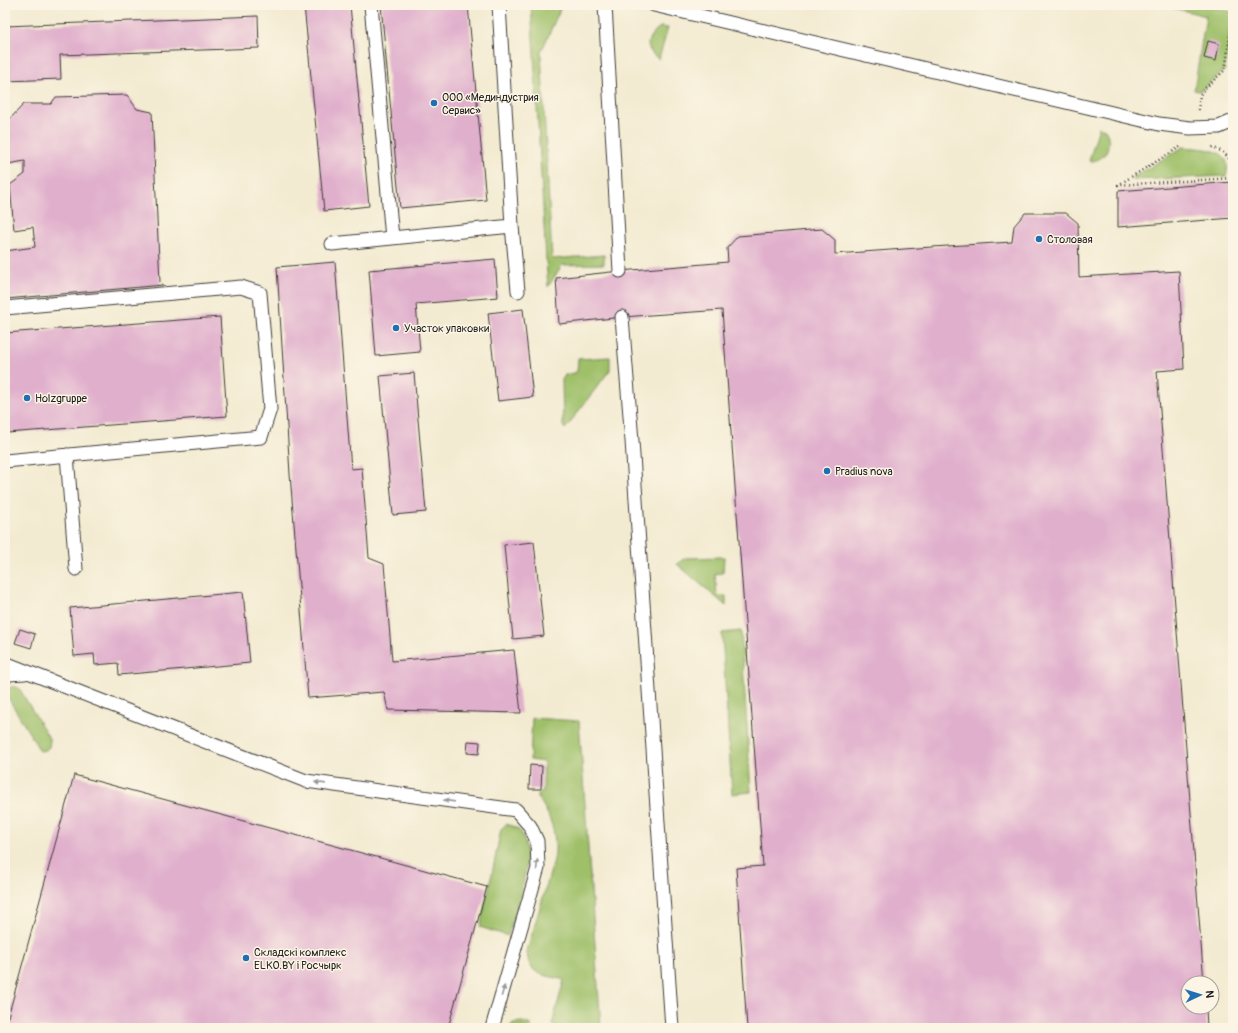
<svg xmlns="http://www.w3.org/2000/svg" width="1238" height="1033" font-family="Pangolin,sans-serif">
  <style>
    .green { fill: #9fc069; stroke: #5e6e42 }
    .building { fill: #e0afcc }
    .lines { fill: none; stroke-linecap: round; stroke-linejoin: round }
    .lane-casing { stroke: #3c3b37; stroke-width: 15 }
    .path { stroke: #3c3b37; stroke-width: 2.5; stroke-dasharray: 1 3; stroke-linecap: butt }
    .lane { stroke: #fff; stroke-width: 13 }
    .oneway { fill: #999 }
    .poi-dot { fill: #1f6fb2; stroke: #fcf5e5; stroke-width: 1.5 }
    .labels { text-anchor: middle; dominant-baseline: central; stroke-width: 3; stroke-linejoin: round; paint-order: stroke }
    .poi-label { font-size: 11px; fill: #1c1c1c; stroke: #fcf5e5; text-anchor: start }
  </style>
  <rect width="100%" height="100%" fill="#fcf5e5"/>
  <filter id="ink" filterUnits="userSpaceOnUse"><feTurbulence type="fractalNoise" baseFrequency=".025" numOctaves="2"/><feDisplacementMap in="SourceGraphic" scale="8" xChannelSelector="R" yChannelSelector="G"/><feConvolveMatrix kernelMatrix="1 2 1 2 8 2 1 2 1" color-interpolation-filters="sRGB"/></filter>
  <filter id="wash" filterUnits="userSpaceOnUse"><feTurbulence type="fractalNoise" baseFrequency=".012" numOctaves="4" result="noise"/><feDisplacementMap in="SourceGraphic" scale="16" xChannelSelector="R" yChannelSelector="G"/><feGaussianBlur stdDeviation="0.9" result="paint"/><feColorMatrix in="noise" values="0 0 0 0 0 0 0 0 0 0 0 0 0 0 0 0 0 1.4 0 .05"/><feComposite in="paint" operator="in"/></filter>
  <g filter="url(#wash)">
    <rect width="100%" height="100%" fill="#f3ebd1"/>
    <path class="green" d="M531 5H562L541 52 552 259 604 255V264L562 265 548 287 546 260Z
      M1162 5H1204L1233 12 1225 70 1202 90 1198 91 1194 90 1206 16Z
      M660 27 668 28 659 59C643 49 646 37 660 27Z
      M1099 127 1105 129C1113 142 1107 162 1089 161Z
      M1183 147C1202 149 1235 147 1226 176L1133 180 1134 177Z
      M610 357V370L565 429 563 426 562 380 565 375 577 372 578 359Z
      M724 557 723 573 715 574 717 595 726 596V606L677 564 685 558Z
      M741 631 751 792 732 794 722 633Z
      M13 686 19 688 50 740 49 747 46 750 40 751 7 696 8 689Z
      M532 718 579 721 601 1028H560L552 1025 564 980C544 974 528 977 527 951L554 860C558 838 551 814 537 797L539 793 543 791 544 762 530 760Z
      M506 824C513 826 521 829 523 836 534 864 516 908 508 936L480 927 493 869 501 829Z
      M522 1022 531 1025 530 1028H509L513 1023Z"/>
    <g id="blocks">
      <path class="building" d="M304 5H350L369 206 324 211Z
        M381 5H468L486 200 400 208Z
        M258 16 259 48 60 55 61 79 5 81V26Z
        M1208 41 1219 44 1216 61 1204 58Z
        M127 95 137 109 152 112 160 282 163 285 5 299V251L35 247 33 227 14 230 10 185 25 174V161L8 164 6 123 24 104H51L56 97Z
        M1233 182V218L1118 227V191Z
        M1025 213H1066L1078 223 1079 277 1179 271 1184 369 1157 371 1204 983H1188V1007H1206L1207 1028H747L736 868 763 866 722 310 622 317 559 324 556 278 620 271 728 262 727 248 738 236 822 229 835 240V254L932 247 1012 242 1014 226Z
        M495 259 498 297 416 304 420 352 376 356 369 270Z
        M335 262 351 469 362 468 369 558 384 564 392 661 514 650 521 713 388 710 384 692 308 698 290 474 277 267Z
        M523 309 533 397 498 401 488 313Z
        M220 317 227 416 7 433 5 410V333Z
        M414 373 426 512 393 515 380 376Z
        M534 542 544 636 513 639 504 545Z
        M243 592 250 663 119 675 118 663 95 665 94 654 74 656 70 608Z
        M20 629 35 634 31 648 15 643Z
        M468 741 480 742 479 754 467 753Z
        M530 765 542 766 541 789H529Z
        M74 775 487 887 448 1028H5Z"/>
    </g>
  </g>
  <g filter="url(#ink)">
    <use href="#blocks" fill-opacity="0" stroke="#3c3b37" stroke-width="1"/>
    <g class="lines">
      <defs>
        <path id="lane" d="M371 5 392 238
          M499 5 512 226 518 291
          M605 5 620 271
          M654 5 1159 124 1190 128 1219 127 1233 121
          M332 244 512 226
          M5 308 241 287 260 293 270 409 261 437 5 461
          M622 317 632 441 672 1028
          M67 455 76 569
          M5 663 306 781 516 810 530 826 537 841 538 868 492 1028
          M5 678 8 674 25 673"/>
      </defs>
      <use href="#lane" class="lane-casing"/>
      <path class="path" d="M1219 5 1233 8
        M1198 110 1200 95 1204 89 1225 70 1233 15
        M1180 147 1118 185 1233 178
        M1212 147C1227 153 1230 157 1233 172"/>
      <use href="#lane" class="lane"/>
    </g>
    <defs><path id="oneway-solid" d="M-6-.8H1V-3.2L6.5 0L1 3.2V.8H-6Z"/></defs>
    <g class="oneway">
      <use href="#oneway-solid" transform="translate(320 783) rotate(-172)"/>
      <use href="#oneway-solid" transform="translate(449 801) rotate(-172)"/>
      <use href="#oneway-solid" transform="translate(537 865) rotate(-86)"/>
      <use href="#oneway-solid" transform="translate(503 991) rotate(-74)"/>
    </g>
  </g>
  <g class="poi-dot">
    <circle cx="434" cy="103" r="4"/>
    <circle cx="1039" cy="239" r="4"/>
    <circle cx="396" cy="328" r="4"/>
    <circle cx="27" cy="398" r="4"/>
    <circle cx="827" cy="471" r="4"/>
    <circle cx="246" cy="958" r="4"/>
  </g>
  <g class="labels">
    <g class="poi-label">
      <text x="442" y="97">ООО «Мединдустрия<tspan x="442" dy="13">Сервис»</tspan></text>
      <text x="1047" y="239">Столовая</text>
      <text x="404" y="328">Участок упаковки</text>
      <text x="35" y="398">Holzgruppe</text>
      <text x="835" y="471">Pradius nova</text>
      <text x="254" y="952">Складскі комплекс<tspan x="254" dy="13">ELKO.BY і Росчырк</tspan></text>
    </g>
  </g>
  <rect width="1238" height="1033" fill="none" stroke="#fcf5e5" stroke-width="20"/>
  <g transform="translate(1200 995) rotate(86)"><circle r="19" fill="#fcf5e5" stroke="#a29e95"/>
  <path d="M0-3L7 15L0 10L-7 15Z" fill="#1f6fb2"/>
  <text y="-6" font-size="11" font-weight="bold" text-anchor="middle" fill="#1c1c1c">N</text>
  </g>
</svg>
